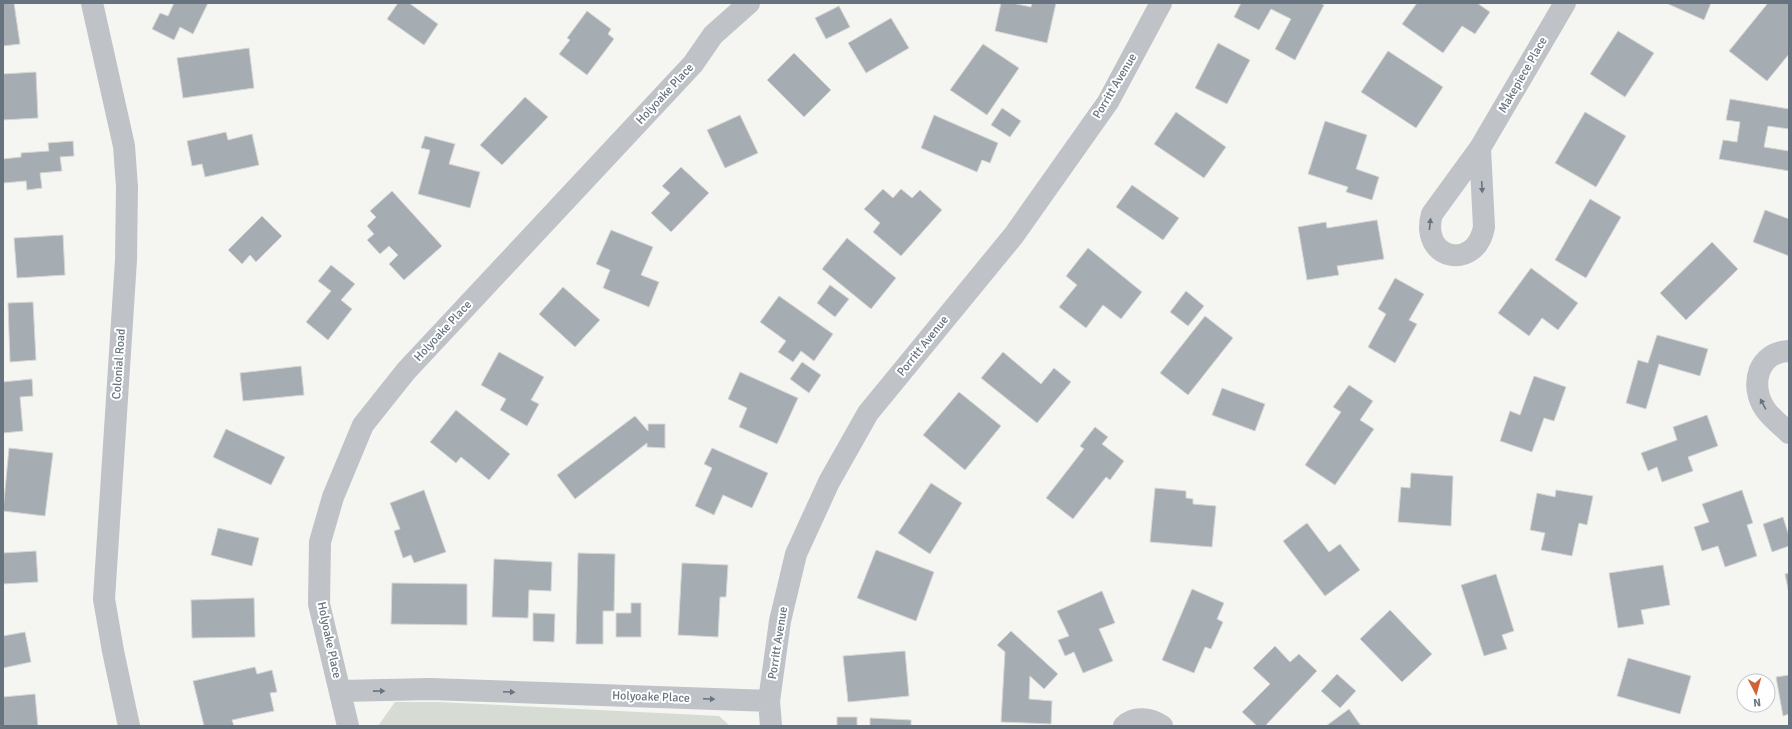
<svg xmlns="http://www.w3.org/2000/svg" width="1792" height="729" font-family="Signika,sans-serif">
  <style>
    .green { fill: #d6dbd4 }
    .building { fill: #a5acb2; stroke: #d6d6d5 }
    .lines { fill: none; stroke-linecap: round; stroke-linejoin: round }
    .street { stroke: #bfc2c6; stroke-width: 22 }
    .oneway { fill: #677480 }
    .labels { text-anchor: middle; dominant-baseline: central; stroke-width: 4; stroke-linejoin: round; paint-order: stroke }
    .street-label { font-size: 12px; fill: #677480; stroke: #fff }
  </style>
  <rect width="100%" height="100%" fill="#f5f5f2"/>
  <path class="green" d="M395 702H438L719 716 730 726H378Z"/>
  <path class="building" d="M3 3H14L20 44 3 46Z
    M174 3H208L193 34 180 27 174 40 152 29 160 13 168 16Z
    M398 3H409L438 24 424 45 387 19Z
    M1001 3H1012L1031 7 1032 3H1056L1047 43 995 31Z
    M1241 3H1320L1324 5 1295 60 1275 49 1291 19 1271 9 1259 30 1234 17Z
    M1417 3H1477L1490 12 1475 34 1462 26 1443 53 1402 24Z
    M1666 3H1711L1704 20Z
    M1768 3H1789V54L1767 81 1729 51Z
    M839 6 850 27 826 39 815 18Z
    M587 11 611 29 608 34 614 39 587 75 559 54 570 40 567 38Z
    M891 18 909 48 866 73 848 43Z
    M1618 31 1654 53 1625 97 1590 74Z
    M1218 43 1250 60 1227 104 1195 88Z
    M983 44 1019 68 987 115 950 90Z
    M249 48 254 88 183 98 177 58Z
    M1388 51 1443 87 1416 128 1361 92Z
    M794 53 831 90 804 117 767 80Z
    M36 72 38 118 3 120V74Z
    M525 97 548 117 502 165 480 145Z
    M1730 99 1789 109V129L1768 126 1764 147 1789 151V171L1719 159 1723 140 1737 142 1740 122 1726 120Z
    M1002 108 1021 121 1010 137 991 125Z
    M1176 112 1226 147 1204 178 1154 144Z
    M1585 112 1626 136 1596 187 1555 163Z
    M740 115 758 153 725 168 707 130Z
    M934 115 998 143 990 163 982 160 977 172 921 148Z
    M1325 121 1367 135 1356 169 1379 177 1372 200 1346 192 1348 187 1308 174Z
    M226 132 228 140 252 134 259 165 205 177 202 164 192 166 187 141Z
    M425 136 455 144 449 164 480 172 470 208 418 194 430 150 421 148Z
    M73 141 74 156 60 157 62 171 40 173 42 188 27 190 26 181 3 183V159L21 157V153L49 151 48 143Z
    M681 167 709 193 671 232 651 213 670 193 662 186Z
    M1132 185 1179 218 1163 240 1116 207Z
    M883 189 893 198 901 189 912 198 920 190 942 210 901 256 873 232 880 223 864 209Z
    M392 191 442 246 404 280 389 264 398 255 389 246 380 254 367 240 374 234 367 226 376 217 370 211Z
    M1590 199 1621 217 1586 278 1555 260Z
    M1765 210 1789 219V256L1753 242Z
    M262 216 282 236 256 262 250 255 242 264 228 250Z
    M1377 220 1384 259 1337 266 1339 275 1307 280 1298 227 1326 222 1327 228Z
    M611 230 653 247 641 275 659 282 649 307 603 288 610 270 596 264Z
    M63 235 65 275 17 278 14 238Z
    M847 238 896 278 871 309 822 269Z
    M1712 242 1738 269 1686 320 1660 293Z
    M1088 248 1142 292 1121 319 1103 305 1086 328 1059 307 1077 285 1066 276Z
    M331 265 355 284 341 300 352 309 328 340 306 322 331 291 318 281Z
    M1531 268 1578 303 1558 330 1542 318 1529 336 1498 313Z
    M1395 278 1424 294 1409 320 1417 324 1395 363 1368 347 1386 314 1378 309Z
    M830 285 849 299 835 317 817 303Z
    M563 287 600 320 575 347 539 314Z
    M1186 291 1204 306 1188 326 1170 312Z
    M779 296 833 334 814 361 801 351 793 362 778 352 786 341 760 322Z
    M33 302 36 360 10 362 8 303Z
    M1205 316 1233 338 1188 395 1160 373Z
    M1657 335 1708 349 1700 376 1659 364 1646 409 1626 403 1638 360 1648 363Z
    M499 352 544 377 531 400 539 404 527 426 500 410 506 399 481 385Z
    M1003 352 1041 384 1054 368 1071 382 1037 423 981 378Z
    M802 362 821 375 809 393 790 379Z
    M301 366 304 395 243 401 240 373Z
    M740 372 798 398 777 444 739 427 747 408 728 399Z
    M1534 376 1566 387 1554 421 1544 418 1532 452 1500 441 1510 411 1520 415Z
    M32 379 33 396 20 397 23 431 3 433V382Z
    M1349 385 1373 401 1360 420 1374 429 1335 485 1305 465 1341 412 1333 407Z
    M1222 388 1265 404 1255 431 1212 415Z
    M959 392 1001 426 965 470 923 435Z
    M456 410 510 454 489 480 461 457 456 463 430 442Z
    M1707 415 1718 446 1688 457 1693 471 1662 482 1657 467 1648 471 1641 453 1677 440 1673 427Z
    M635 416 648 431V424H665V448L647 447V443L575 499 557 475Z
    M1095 427 1108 437 1102 444 1124 461 1110 480 1106 477 1073 519 1046 498 1084 449 1080 446Z
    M226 429 285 457 271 485 213 457Z
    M9 448 53 453 45 516 3 511Z
    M712 448 768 473 752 508 723 495 714 515 695 506 712 468 704 464Z
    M1411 473 1453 476 1451 526 1398 522 1401 487 1410 488Z
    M931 483 962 503 930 554 898 533Z
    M1155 488 1186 491V498L1193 499V504L1216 506 1212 547 1150 542Z
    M424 490 446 552 414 563 411 555 403 558 394 531 400 529 390 503Z
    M1556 490 1593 496 1587 525 1579 523 1572 556 1541 550 1545 533 1530 530 1537 493 1555 497Z
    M1742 490 1753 523 1747 525 1757 556 1725 567 1718 546 1702 551 1694 527 1709 522 1702 504Z
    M1783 517 1789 536V546L1772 552 1763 524Z
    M1307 523 1329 552 1340 544 1360 570 1325 596 1283 541Z
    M218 528 259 538 252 566 211 555Z
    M876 550 934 572 916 621 857 598Z
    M36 551 38 582 3 584V553Z
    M578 553 615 554 614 611H603V644H576Z
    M494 559 552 562 551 591 529 590 528 618 492 617Z
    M682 563 728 565 726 597H720L718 637 678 635Z
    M1663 565 1670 605 1641 610 1644 624 1618 628 1609 573Z
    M1789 573V594L1785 574Z
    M1496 574 1514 631 1502 635 1507 649 1484 656 1461 585Z
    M392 583 467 584V625L391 624Z
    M1192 589 1224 603 1217 619 1223 622 1211 649 1205 647 1194 673 1162 660Z
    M1102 591 1115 623 1099 629 1113 661 1083 673 1074 652 1065 656 1058 640 1069 636 1057 611Z
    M254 598 255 637 192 638 191 600Z
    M631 603H641V637H616V613H631Z
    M1390 610 1432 654 1402 682 1360 639Z
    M533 613 555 614 554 642 533 641Z
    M1011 631 1058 674 1044 689 1030 676 1029 699 1052 701 1051 724 1001 722 1005 652 997 645Z
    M25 632 31 662 3 668V636Z
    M1275 646 1290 662 1299 654 1317 671 1265 726H1257L1242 712 1270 684 1253 668Z
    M905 651 909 696 848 702 843 656Z
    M1628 658 1691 676 1680 714 1617 696Z
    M255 667 257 674 272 670 277 692 270 693 274 711 232 720 234 726H204L193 681Z
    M1337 674 1356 691 1340 708 1321 691Z
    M1789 675V714L1783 716 1776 677Z
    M35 694 38 726H3V697Z
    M1349 709 1361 726H1326Z
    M837 717H857V726H837Z
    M870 718 911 720V726H870Z"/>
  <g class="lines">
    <path class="street" d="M92 3 124 146 127 187 126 260 104 599 113 651 129 726
      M1480 148 1484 227C1476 272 1419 260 1432 214L1480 148 1565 3
      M1789 351C1758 352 1749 385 1765 409 1771 418 1781 425 1789 433
      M340 691 430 689 769 701
      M348 726 319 604 320 542 333 497 363 425 406 371 693 64 713 35 749 3
      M771 726 769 701 780 621 796 554 829 482 868 413 1014 235 1108 102 1161 3
      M1124 726C1134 716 1151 718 1162 726"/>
  </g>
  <defs><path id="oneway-solid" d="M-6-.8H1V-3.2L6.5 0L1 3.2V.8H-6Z"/></defs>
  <g class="oneway">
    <use href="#oneway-solid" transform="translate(1482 187) rotate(87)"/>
    <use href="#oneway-solid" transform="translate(1430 224) rotate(-84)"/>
    <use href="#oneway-solid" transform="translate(1763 404) rotate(-118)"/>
    <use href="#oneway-solid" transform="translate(379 691) rotate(-1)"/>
    <use href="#oneway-solid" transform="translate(509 692) rotate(2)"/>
    <use href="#oneway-solid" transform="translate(709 699) rotate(2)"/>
  </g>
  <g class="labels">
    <g class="street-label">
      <text transform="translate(1523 75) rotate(-60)">Makepiece Place</text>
      <text transform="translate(1115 86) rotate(-59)">Porritt Avenue</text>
      <text transform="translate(665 94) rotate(-47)">Holyoake Place</text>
      <text transform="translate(443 331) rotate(-47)">Holyoake Place</text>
      <text transform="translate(923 346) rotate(-51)">Porritt Avenue</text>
      <text transform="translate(119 364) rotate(-86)">Colonial Road</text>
      <text transform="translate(329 640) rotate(78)">Holyoake Place</text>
      <text transform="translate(778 643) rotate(-81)">Porritt Avenue</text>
      <text transform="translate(651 697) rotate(2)">Holyoake Place</text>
    </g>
  </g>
  <rect width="1792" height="729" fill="none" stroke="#677480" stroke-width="8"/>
  <g transform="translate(1756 693) rotate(174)"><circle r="19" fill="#ffffff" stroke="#c2c7cc"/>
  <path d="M0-3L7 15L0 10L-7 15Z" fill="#d06237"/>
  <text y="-6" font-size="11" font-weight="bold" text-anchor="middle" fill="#677480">N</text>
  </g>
</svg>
